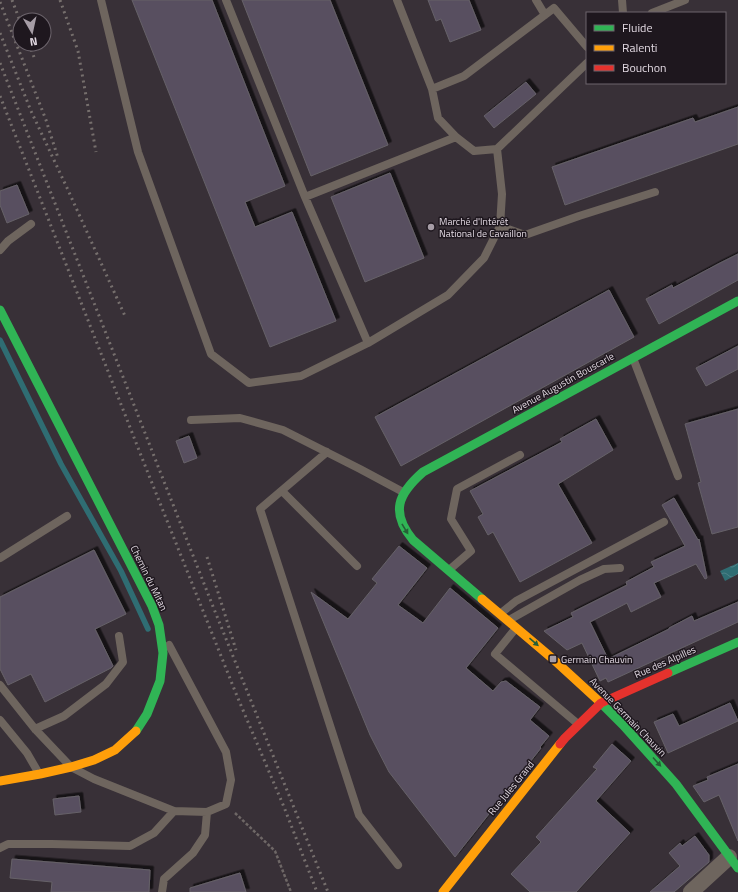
<svg xmlns="http://www.w3.org/2000/svg" width="738" height="892" font-family="'Titillium Web',sans-serif">
  <style>
    .water { fill: url(#water-waves) }
    .lines { fill: none; stroke-linecap: round; stroke-linejoin: round }
    .stream { stroke: #2f6d73; stroke-width: 5.5 }
    .building { fill: #585061; stroke: #666168; filter: url(#shadow) }
    .path { stroke: #6e6766; stroke-width: 2.5; stroke-dasharray: 3 2; stroke-linecap: butt }
    .lane { stroke: #6e655e; stroke-width: 8 }
    .street { stroke: #6e655e; stroke-width: 16 }
    .fast { stroke: #30b455; stroke-width: 9 }
    .slow { stroke: #ff9f0a; stroke-width: 9 }
    .jam { stroke: #e5322d; stroke-width: 9 }
    .rail { stroke: #766f6d; stroke-width: 3; stroke-dasharray: 2 4; stroke-linecap: butt }
    .oneway { fill: #265e37 }
    .poi-dot { fill: #a69da6; stroke: #1e171e; stroke-width: 1.5 }
    .labels { text-anchor: middle; dominant-baseline: central; stroke-width: 3; stroke-linejoin: round; paint-order: stroke }
    .poi-label { font-size: 10px; fill: #e1d8e1; stroke: #1e171e; text-anchor: start }
    .street-label { font-size: 10px; fill: #e1d8e1; stroke: #1e171e }
  </style>
  <defs>
    <pattern id="water-waves" width="16" height="10" patternUnits="userSpaceOnUse"><rect width="16" height="10" fill="#2f6d73"/><path d="M0 5q4-4 8 0t8 0" fill="none" stroke="#4d8187"/></pattern>
    <filter id="shadow"><feDropShadow dx="3.5" dy="-3.5" stdDeviation="0" flood-color="#0009"/></filter>
  </defs>
  <rect width="100%" height="100%" fill="#383037"/>
  <path class="water" d="M738 563V574L725 581 720 571Z"/>
  <g class="lines">
    <path class="stream" d="M0 340 61 464 121 571 148 629"/>
  </g>
  <path class="building" d="M132 0H212L285 186 245 202 255 227 292 212 336 321 270 347Z
    M242 0H330L388 145 311 176Z
    M428 0H469L481 30 450 42 441 19 436 21Z
    M526 82 536 94 494 128 484 116Z
    M738 107V144L565 205 552 167 693 118 695 122Z
    M390 173 424 258 365 282 331 197Z
    M17 185 29 214 7 223 0 205V191Z
    M738 254V280L659 324 646 299 672 285 673 288 718 264Z
    M609 290 634 337 401 466 375 417Z
    M738 346V369L706 386 696 368Z
    M738 409V527L712 534 698 483 701 482 685 424Z
    M596 419 613 450 558 484 592 543 520 582 493 532 488 535 478 517 483 514 470 491 562 442 560 439Z
    M189 436 197 458 184 463 176 441Z
    M674 498 698 540 699 539 707 578 705 579 696 564 654 583 661 597 631 612 627 603 590 622 608 659 669 629V628L692 616 694 621 738 602V622L608 682 606 678 600 681 582 643 567 650 544 631 573 617 571 613 627 585 626 582 654 567 651 562 685 546 662 505Z
    M399 546 427 568 398 605 423 623 450 588 498 628 466 668 493 691 501 682 506 681 540 707 530 720 549 736 540 747 541 748 455 857 389 772 370 735 311 592 348 619 377 583 372 579Z
    M94 550 126 614 95 629 113 666 111 668 45 702 31 674 8 685 0 669V597Z
    M730 703 738 721 668 753 654 722 673 714 679 726Z
    M612 744 631 761 596 801 630 833 576 892H530L511 874 541 842 536 837 597 769 593 767Z
    M738 764V841L719 795 704 802 693 786 708 780 707 777Z
    M79 796 81 812 55 815 53 799Z
    M695 836 709 855V862L674 892H650L680 866 669 853 680 843 682 846Z
    M12 859 150 870 149 892H51L52 882 10 878Z
    M240 873 246 892H190V888Z"/>
  <g class="lines">
    <path class="path" d="M235 813 275 851 291 892"/>
    <path class="lane" d="M101 0 138 152 211 354 249 383 301 376 368 343 448 295 484 258 500 226 502 194 497 149
      M226 0 305 197 456 137
      M397 0 432 89 438 118 456 137 474 151 497 149 587 63
      M536 0 545 15
      M622 0 623 13
      M652 13 685 0
      M432 89 464 76 554 8 587 47
      M305 197 368 343
      M500 226 525 235 579 216 655 192
      M0 250 8 241 31 224
      M633 358 678 476
      M191 420 240 418 283 430 360 469 403 492
      M327 452 260 509 359 815 398 865
      M282 491 357 566
      M0 558 67 516
      M449 570 471 551 451 519 457 489 520 455
      M501 613 516 601 664 522
      M509 620 580 580 604 569 620 568
      M516 628 495 654 578 724
      M0 685 35 729 71 767 94 779 174 811 207 812 226 804 231 780 226 752 169 645
      M0 720 27 753 38 772
      M35 729 64 716 106 684 123 662 119 636
      M0 848 8 844H52L130 846 154 833 174 811
      M162 892 164 879 193 853 205 835 207 812"/>
    <path class="street" d="M691 892 729 857"/>
    <path class="fast" d="M0 310 152 606 159 625 163 653 160 681 147 714 136 731
      M482 599 413 540C390 512 398 494 423 472L738 301
      M668 673 738 642
      M601 703 623 725 676 784 738 868"/>
    <path class="slow" d="M482 599 553 659 601 703
      M0 781 40 774 71 767 94 760 115 750 136 731
      M443 892 560 744"/>
    <path class="jam" d="M560 744 565 738 601 703 668 673"/>
    <path class="rail" d="M12 0 20 21
      M60 0 78 51 96 152
      M0 2 46 120 58 158
      M0 33 31 111 68 190 125 316
      M29 44 34 57
      M0 63 212 604 328 892
      M0 96 144 463 237 696 284 807 317 892
      M207 557 236 650"/>
  </g>
  <defs><path id="oneway-solid" d="M-6-.8H1V-3.2L6.5 0L1 3.2V.8H-6Z"/></defs>
  <g class="oneway">
    <use href="#oneway-solid" transform="translate(405 529) rotate(59)"/>
    <use href="#oneway-solid" transform="translate(534 642) rotate(41)"/>
    <use href="#oneway-solid" transform="translate(657 762) rotate(48)"/>
  </g>
  <g class="poi-dot">
    <circle cx="431" cy="227" r="4"/>
    <rect x="549" y="655" width="8" height="8" rx="2"/>
  </g>
  <g class="labels">
    <g class="poi-label">
      <text x="439" y="221">Marché d'Intérêt<tspan x="439" dy="12">National de Cavaillon</tspan></text>
      <text x="561" y="659">Germain Chauvin</text>
    </g>
    <g class="street-label">
      <text transform="translate(563 383) rotate(-29)">Avenue Augustin Bouscarle</text>
      <text transform="translate(149 578) rotate(64)">Chemin du Mitan</text>
      <text transform="translate(665 662) rotate(-24)">Rue des Alpilles</text>
      <text transform="translate(628 717) rotate(46)">Avenue Germain Chauvin</text>
      <text transform="translate(511 788) rotate(-51)">Rue Jules Grand</text>
    </g>
  </g>
  <rect x="586" y="12" width="140" height="72" fill="#1e171e" stroke="#6c646c"/>
  <rect x="594" y="25" width="20" height="6" fill="#30b455" stroke="#6c646c"/>
  <text x="622" y="32" font-size="12" fill="#e1d8e1">Fluide</text>
  <rect x="594" y="45" width="20" height="6" fill="#ff9f0a" stroke="#6c646c"/>
  <text x="622" y="52" font-size="12" fill="#e1d8e1">Ralenti</text>
  <rect x="594" y="65" width="20" height="6" fill="#e5322d" stroke="#6c646c"/>
  <text x="622" y="72" font-size="12" fill="#e1d8e1">Bouchon</text>
  <g transform="translate(32 32) rotate(171)"><circle r="19" fill="#1e171e" stroke="#6c646c"/>
  <path d="M0-3L7 15L0 10L-7 15Z" fill="#a69da6"/>
  <text y="-6" font-size="11" font-weight="bold" text-anchor="middle" fill="#e1d8e1">N</text>
  </g>
</svg>
